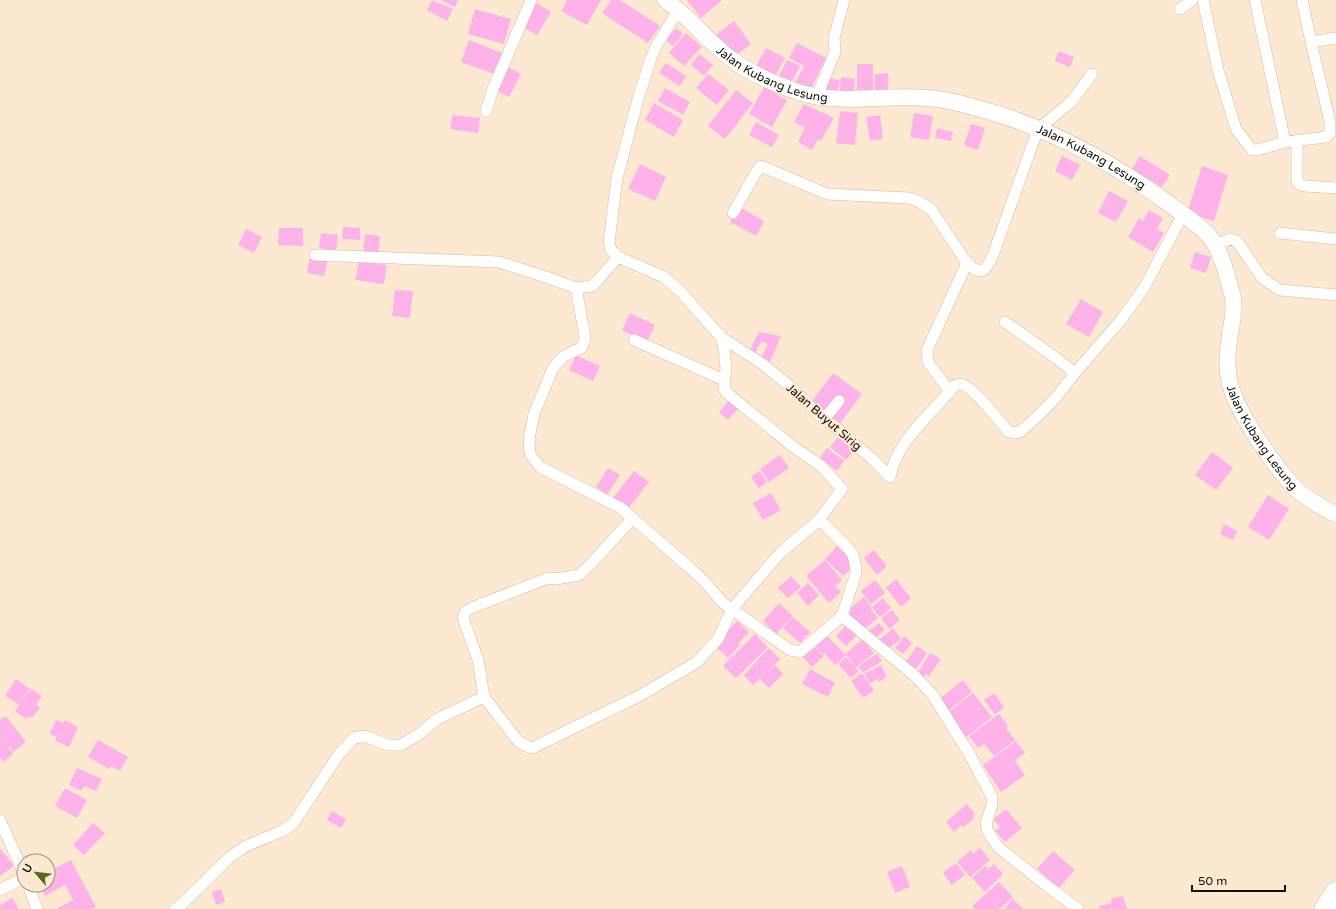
<svg xmlns="http://www.w3.org/2000/svg" width="1336" height="909" font-family="'Varela Round',sans-serif">
  <style>
    .building { fill: #feb2ea }
    .lines { fill: none; stroke-linecap: round; stroke-linejoin: round }
    .street-casing { stroke: #cfbca5; stroke-width: 12 }
    .secondary-casing { stroke: #cfbca5; stroke-width: 17 }
    .highway-casing { stroke: #cfbca5; stroke-width: 22 }
    .street { stroke: #fff; stroke-width: 11 }
    .secondary { stroke: #fff; stroke-width: 16 }
    .highway { stroke: #fff; stroke-width: 21 }
    .labels { text-anchor: middle; dominant-baseline: central; stroke-width: 4; stroke-linejoin: round; paint-order: stroke }
    .street-label { font-size: 12px; fill: #150f07; stroke: #fde9d1 }
  </style>
  <rect width="100%" height="100%" fill="#fde9d1"/>
  <path class="building" d="M432 0 453 9 447 21 427 10Z
    M441 0H458L455 7Z
    M567 0H601L587 25 561 11Z
    M611 0H620L660 26 648 43 602 13Z
    M687 0H722L701 18Z
    M535 2 551 12 537 35 521 26Z
    M475 9 511 19 504 44 468 34Z
    M734 21 751 44 733 58 716 35Z
    M676 28 683 34 673 46 666 40Z
    M686 33 702 47 684 66 669 53Z
    M469 40 502 53 494 74 461 62Z
    M797 43 826 58 810 91 795 83 804 66 789 58Z
    M766 48 785 58 775 76 756 66Z
    M1059 51 1074 57 1070 67 1055 61Z
    M699 54 713 65 704 76 691 65Z
    M787 60 800 66 790 85 778 78Z
    M666 63 686 76 680 86 659 73Z
    M857 64H873V94H857Z
    M508 67 521 74 509 97 496 90Z
    M888 73V92L875 93 874 74Z
    M708 74 729 90 717 105 696 88Z
    M841 77 855 79 853 97 839 96Z
    M828 78 840 80 837 96 824 93Z
    M764 87 787 100 772 127 749 114Z
    M665 88 690 102 683 115 658 101Z
    M736 90 753 103 725 139 708 126Z
    M654 103 683 120 674 137 645 120Z
    M804 104 834 118 821 141 818 139 812 150 798 142 805 128 794 122Z
    M840 111 858 113 855 145 836 143Z
    M914 113 933 116 929 140 910 137Z
    M452 115 480 118 478 133 450 129Z
    M880 115 883 139 870 141 866 117Z
    M756 122 779 135 772 147 749 135Z
    M971 124 985 128 978 150 964 145Z
    M937 128 953 132 951 141 935 138Z
    M1062 156 1080 165 1072 180 1055 171Z
    M1140 156 1170 175 1162 187 1132 169Z
    M640 164 666 177 655 201 628 189Z
    M1202 166 1228 175 1214 221 1187 213Z
    M1109 191 1128 201 1116 222 1098 213Z
    M738 206 764 221 756 236 730 222Z
    M1149 210 1163 218 1157 229 1164 233 1153 252 1128 237 1139 218 1143 221Z
    M343 227 360 228V240L342 239Z
    M279 228H303V246L278 245Z
    M246 229 262 237 254 253 238 245Z
    M321 233 338 235 336 251 319 248Z
    M365 234 380 236 378 257 363 255Z
    M1195 252 1211 257 1206 273 1190 268Z
    M310 256 328 259 324 276 307 273Z
    M359 261 387 265 384 284 355 280Z
    M395 290 413 291 410 318 392 316Z
    M1081 299 1103 312 1089 337 1066 324Z
    M630 313 655 325 647 342 622 330Z
    M759 332 781 336 768 367 759 361 768 344 761 342 753 357 748 354Z
    M576 355 600 366 593 381 569 370Z
    M833 373 862 394 838 426 809 405Z
    M731 398 741 406 728 420 719 412Z
    M838 437 855 449 846 460 830 447Z
    M827 448 844 461 837 471 820 458Z
    M1212 452 1233 468 1216 490 1195 475Z
    M780 455 789 468 769 482 760 469Z
    M608 468 620 475 607 495 596 487Z
    M634 471 649 482 628 509 613 498Z
    M759 471 767 482 759 488 751 477Z
    M771 493 781 510 763 520 753 503Z
    M1268 495 1289 509 1269 540 1248 527Z
    M1224 524 1237 531 1233 540 1220 534Z
    M837 546 855 564 843 576 825 559Z
    M874 550 887 566 877 575 864 558Z
    M825 560 842 580 835 586 841 592 829 603 806 576Z
    M791 576 801 587 788 598 778 588Z
    M896 579 911 598 901 607 886 588Z
    M875 580 885 593 871 604 861 591Z
    M808 583 819 595 808 606 797 593Z
    M864 597 872 607 870 608 878 618 863 630 847 611Z
    M883 598 891 608 880 617 872 607Z
    M779 603 793 616 776 634 763 621Z
    M892 610 900 620 889 629 881 618Z
    M793 617 810 632 800 643 783 628Z
    M737 621 749 632 738 644 740 645 728 658 714 645Z
    M879 623 885 630 874 639 868 631Z
    M847 624 857 635 846 646 836 636Z
    M893 628 901 639 888 649 880 639Z
    M824 633 846 655 835 665 824 653 823 654 813 644Z
    M755 634 768 647 736 678 723 666 733 655 740 661 734 655Z
    M904 636 912 643 903 654 895 648Z
    M863 639 874 653 856 667 845 654Z
    M813 645 824 656 812 667 802 656Z
    M917 646 927 653 913 673 903 666Z
    M769 648 780 659 765 674 775 665 783 674 769 688 760 679 763 676 753 685 744 675Z
    M930 653 941 659 929 676 926 674 922 679 916 675Z
    M877 654 882 661 863 673 858 666Z
    M846 657 859 671 851 678 838 664Z
    M881 665 887 677 879 682 872 670Z
    M810 669 835 683 828 697 802 684Z
    M871 670 877 679 870 684 864 674Z
    M862 673 874 691 863 698 851 681Z
    M16 679 30 689 19 705 5 696Z
    M963 680 972 692 947 712 938 700Z
    M31 689 42 696 36 705 40 708 32 718 29 716 26 719 15 711Z
    M973 693 992 717 965 738 946 714Z
    M994 693 1004 707 995 715 984 700Z
    M999 714 1008 726 1006 728 1015 740 994 756 984 744 978 748 969 736Z
    M6 716 26 742 13 752 3 740 13 754 3 762 0 758V720Z
    M56 720 63 723 64 720 78 727 69 747 55 741 56 737 49 734Z
    M98 740 128 757 120 771 111 766 109 769 88 757Z
    M1016 741 1025 753 1005 768 1015 761 1025 775 1001 792 983 765Z
    M77 768 102 779 96 791 84 786 81 791 69 785Z
    M65 788 87 800 77 818 55 806Z
    M967 804 975 814 972 817 974 819 963 827 961 825 954 832 946 822Z
    M1006 809 1022 828 1005 842 995 831 1000 827 993 819Z
    M332 811 346 819 341 828 327 820Z
    M93 823 105 833 84 855 73 845Z
    M0 848 14 866 0 876Z
    M980 848 990 860 970 877 957 862 971 850 973 854Z
    M1053 851 1075 870 1059 888 1037 869Z
    M71 860 96 907 92 909H56L73 900 65 885 45 896 39 885H48V872Z
    M956 863 965 875 952 885 943 873Z
    M994 864 1003 874 985 892 972 878 985 866 988 869Z
    M902 866 910 887 895 893 887 872Z
    M999 882 1013 897 1000 909 993 902 999 909H975L972 906Z
    M221 889 225 902 216 905 212 892Z
    M1123 896 1127 909H1100L1099 906 1112 903 1111 899Z
    M12 898 19 909H0V905Z
    M1012 899 1024 909H1005Z"/>
  <g class="lines">
    <defs>
      <path id="street" d="M1203 0 1218 70 1236 129 1252 150H1257L1285 142
        M1255 0 1285 142 1326 137 1330 133V122L1311 42 1336 38
        M1302 0 1311 42
        M1180 9 1192 0
        M678 10 657 45 651 58 638 99 617 178 609 242 611 250 618 257 664 277 680 291 721 337 724 349 726 368 724 389 727 393 791 445 821 466 842 489 818 521 823 523 847 547 853 555 855 563 856 573 842 616
        M817 96 835 52 834 38 844 0
        M486 111 493 89 531 0
        M1297 140V180L1299 184 1305 186 1336 188
        M733 213 755 174 761 166 827 194 909 198 918 201 931 209 967 263C981 277 986 271 993 255L1038 129 1071 102 1092 74
        M1280 233 1336 239
        M1215 245 1230 239 1237 241 1262 278 1280 290 1336 295
        M315 255 499 262 549 278 576 288 592 286 598 280 618 257
        M576 288 584 331 585 340 581 348 564 356 553 368 534 414 529 439 530 454 540 467 621 508 691 569 704 581 723 603 790 650 800 652 842 616 914 675 932 694 970 755 992 797V804L986 824 988 832 998 847 1047 886 1078 909
        M1005 322 1056 358 1075 373 1121 320 1144 288 1183 214
        M721 337 764 365 791 387 822 418 837 428 871 458 890 477C897 440 931 415 954 386 957 385 960 383 963 385 974 388 999 421 1008 431L1014 433 1020 432 1039 415 1058 395 1075 373
        M634 340 724 380
        M950 392 928 362 927 350 967 263
        M822 418 829 413 839 401
        M484 697 478 660 463 618 465 612 471 608 548 578 556 579 579 575 588 567 633 518
        M0 820 24 874
        M28 885 37 909
        M0 890 24 878
        M175 909 183 903 230 857 246 846 282 831 293 824 339 754 354 738 364 736 388 745H401L421 733 437 719 484 697 518 741 526 746 532 748 641 695 697 662 718 639 732 609 780 553 818 521"/>
      <g id="secondary">
        <path id="s1" d="M665 0C690 17 707 41 731 59 752 75 777 85 801 93 843 105 885 94 927 98 944 99 960 103 977 108 1046 126 1110 161 1168 203 1180 212 1201 226 1210 237 1222 252 1228 279 1233 298 1235 311 1232 321 1230 334 1228 349 1226 364 1229 379 1233 408 1280 476 1302 494 1313 502 1324 509 1336 514"/>
      </g>
      <path id="highway" d="M1325 909 1336 892"/>
    </defs>
    <use href="#street" class="street-casing"/>
    <use href="#secondary" class="secondary-casing"/>
    <use href="#highway" class="highway-casing"/>
    <use href="#street" class="street"/>
    <use href="#secondary" class="secondary"/>
    <use href="#highway" class="highway"/>
  </g>
  <g class="labels">
    <g class="street-label">
      <text stroke="none"><textPath href="#s1" startOffset="133">Jalan Kubang Lesung</textPath></text>
      <text stroke="none"><textPath href="#s1" startOffset="469">Jalan Kubang Lesung</textPath></text>
      <text transform="translate(824 417) rotate(41)">Jalan Buyut Sirig</text>
      <text stroke="none"><textPath href="#s1" startOffset="828">Jalan Kubang Lesung</textPath></text>
    </g>
  </g>
  <g transform="translate(36 873) rotate(298)"><circle r="19" fill="#fde9d1" stroke="#a09280"/>
  <path d="M0-3L7 15L0 10L-7 15Z" fill="#576c1b"/>
  <text y="-6" font-size="11" font-weight="bold" text-anchor="middle" fill="#150f07">U</text>
  </g>
  <path d="M1192 885v6h93v-6" fill="none" stroke="#150f07" stroke-width="2"/>
  <text x="1198" y="885" font-size="12" fill="#150f07" stroke="#fde9d1" stroke-width="3" paint-order="stroke">50 m</text>
</svg>
